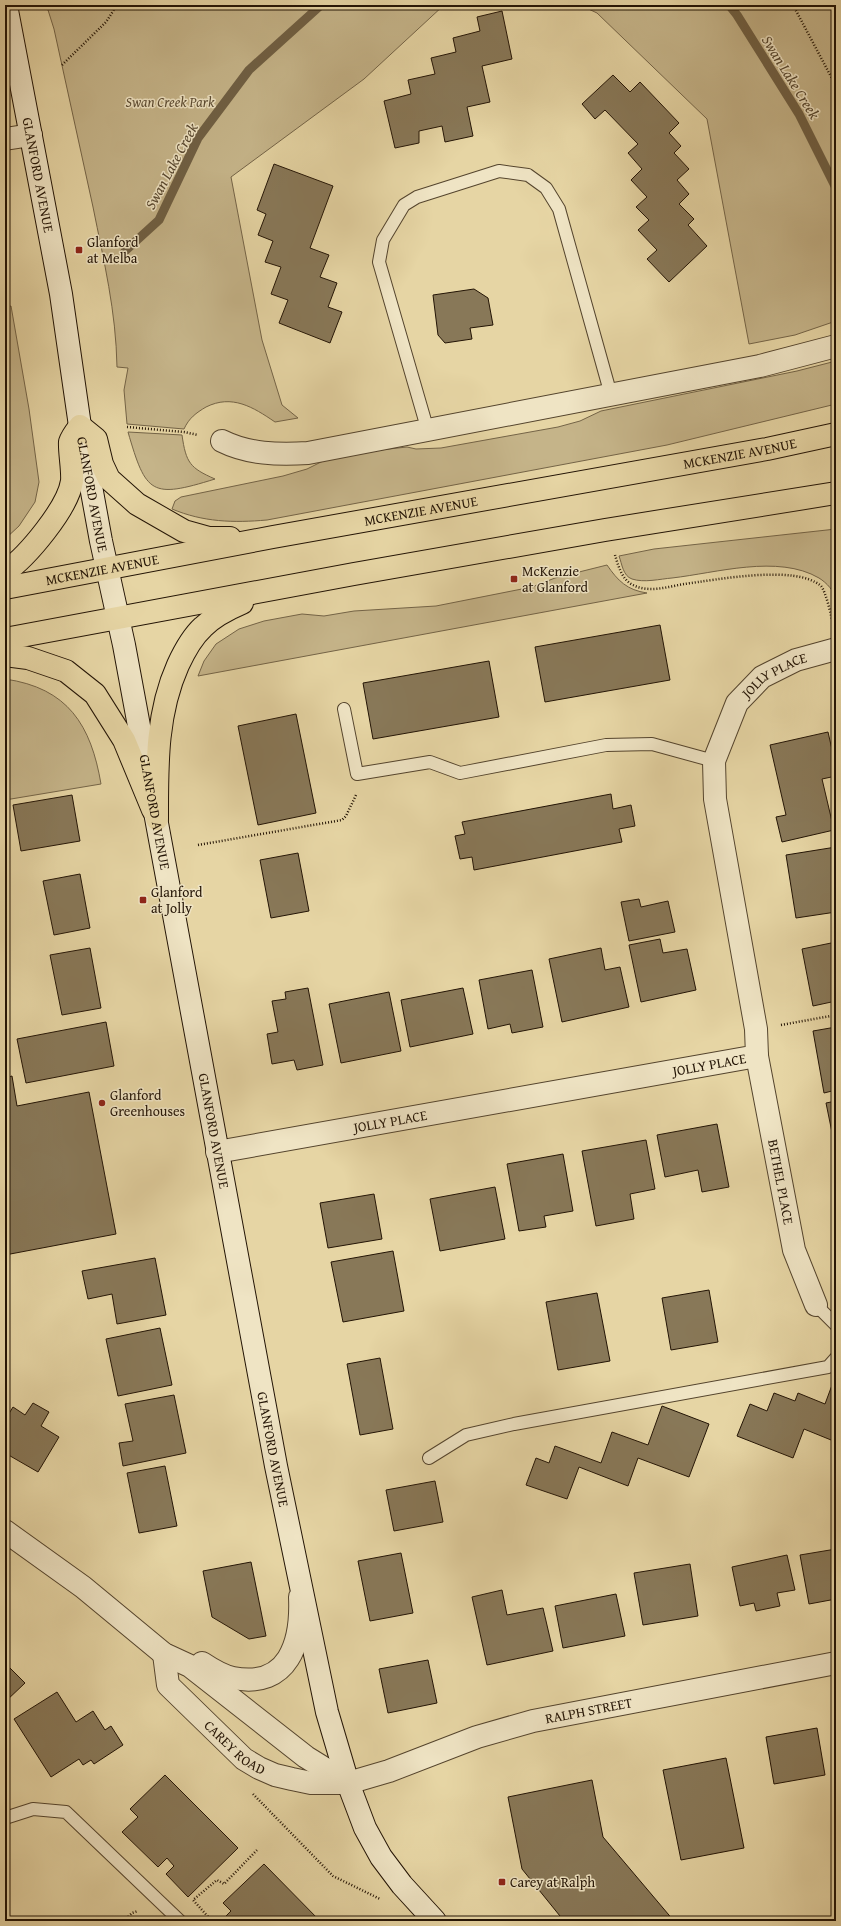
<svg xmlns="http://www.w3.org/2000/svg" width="841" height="1926" font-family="'Gentium Book Plus',serif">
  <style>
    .green { fill: #c5b489; stroke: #746447 }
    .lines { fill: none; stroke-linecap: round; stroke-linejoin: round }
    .stream { stroke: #706044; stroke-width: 9 }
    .building { fill: #887858; stroke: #231405 }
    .service-casing { stroke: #54442d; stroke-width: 14 }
    .minor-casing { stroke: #54442d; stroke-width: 24 }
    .tertiary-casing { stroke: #54442d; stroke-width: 24 }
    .secondary-casing { stroke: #231405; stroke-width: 24 }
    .primary-casing { stroke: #231405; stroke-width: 24 }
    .path { stroke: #231405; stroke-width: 2.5; stroke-dasharray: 1 2; stroke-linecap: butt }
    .service { stroke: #efe4c4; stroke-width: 12 }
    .minor { stroke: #efe4c4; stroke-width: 22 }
    .tertiary { stroke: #efe4c4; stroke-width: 22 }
    .secondary { stroke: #efe4c4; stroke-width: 22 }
    .primary { stroke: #e6d5a4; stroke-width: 22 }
    .poi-dot { fill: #8f2418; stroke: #efe4c4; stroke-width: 1.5 }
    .labels { text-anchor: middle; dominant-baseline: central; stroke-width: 3; stroke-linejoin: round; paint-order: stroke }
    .park-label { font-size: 14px; font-style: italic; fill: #5c4c33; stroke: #efe4c4 }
    .street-label { font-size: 14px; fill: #231405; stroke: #efe4c4 }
    .poi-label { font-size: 14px; fill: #231405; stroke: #efe4c4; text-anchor: start }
    .water-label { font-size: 15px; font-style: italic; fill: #57472f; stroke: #efe4c4 }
  </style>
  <rect width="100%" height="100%" fill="#e6d5a4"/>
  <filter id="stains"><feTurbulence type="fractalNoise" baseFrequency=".005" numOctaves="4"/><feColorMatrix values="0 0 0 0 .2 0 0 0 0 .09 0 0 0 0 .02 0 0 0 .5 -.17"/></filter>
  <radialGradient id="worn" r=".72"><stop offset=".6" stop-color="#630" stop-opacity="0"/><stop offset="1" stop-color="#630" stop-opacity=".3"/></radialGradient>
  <path class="green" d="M41 5H444L364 79 231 177 262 340 282 405 298 418 275 422C253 407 232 394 206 407 196 413 189 418 184 429L127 424 124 390 128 368 117 367C116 311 104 262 93 207 80 148 67 88 54 29L48 10Z
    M580 5H836V321L795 335 749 344 707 119 597 13Z
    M11 306 29 409 39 482 35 502 19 526 5 539V307Z
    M836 361V404L667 445 267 520C233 523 203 522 172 509L175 501 181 497 283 476 307 469 335 455 407 447 416 449 441 448 558 427 580 421 601 411 797 371Z
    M128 432 182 435C186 463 190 468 215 479 151 499 146 494 128 432Z
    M836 529V599C834 591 827 583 819 578 778 554 716 573 672 578 660 579 644 583 632 579 623 576 622 564 619 556L654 549Z
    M607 565C618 581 627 590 647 593L198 676 204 661 216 644 239 629 264 621 302 614 324 616 354 611 436 606 532 587 555 578Z
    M5 679C68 688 91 725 101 784L5 800Z"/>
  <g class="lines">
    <path class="stream" d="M729 5 737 15 799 114 836 188
      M125 251 159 220 198 138 249 70 321 5"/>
  </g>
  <path class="building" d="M502 11 512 59 482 66 490 102 467 107 473 136 445 142 442 126 419 131V143L395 148 384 101 411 94 408 80 435 74 431 58 456 52 453 38 480 31 477 17Z
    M613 75 630 92 640 82 679 123 669 133 681 146 674 153 689 169 677 180 689 194 679 204 694 219 688 225 707 246 669 282 647 259 657 250 638 230 649 220 636 207 647 197 631 180 642 169 628 153 638 144 605 110 595 119 582 104Z
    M274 164 333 186 310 248 329 255 320 277 337 283 328 307 342 312 330 343 279 323 288 300 271 294 281 267 265 262 273 241 258 235 266 214 257 210Z
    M474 289 488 298 493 325 470 328 472 339 445 343 438 335 433 295Z
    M660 625 670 680 545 702 535 647Z
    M489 661 499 717 373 739 363 683Z
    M296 714 316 813 258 825 238 726Z
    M828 732 836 767V776L822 779 834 830 782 842 776 817 786 815 770 745Z
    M611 794 613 809 631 805 635 826 619 829 622 842 474 870 472 857 460 859 455 836 465 834 462 822Z
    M72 795 80 841 21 851 13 805Z
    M836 847V912L796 918 786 855Z
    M298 853 309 911 271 918 260 860Z
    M80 874 90 928 54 935 43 881Z
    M639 899 641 907 668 901 675 932 629 941 621 902Z
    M660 939 663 953 687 949 696 990 641 1002 629 945Z
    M836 942V1001L813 1006 802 949Z
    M90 948 101 1008 62 1015 50 955Z
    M601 948 605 970 620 967 629 1007 562 1022 549 959Z
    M532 970 543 1027 512 1033 510 1024 488 1029 479 980Z
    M308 988 323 1065 297 1070 294 1060 272 1064 267 1034 278 1032 272 1001 286 999 285 992Z
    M463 988 473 1034 410 1047 401 1000Z
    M389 992 401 1051 341 1063 329 1004Z
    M106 1022 114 1066 26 1083 17 1039Z
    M836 1027V1090L824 1093 813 1031Z
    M12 1076 17 1106 89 1092 116 1234 5 1255V1078Z
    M836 1101V1152L826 1103Z
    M717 1124 729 1187 702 1192 698 1170 665 1177 657 1135Z
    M646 1140 655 1189 630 1194 634 1219 596 1226 582 1151Z
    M563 1154 573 1211 544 1216 546 1227 519 1231 507 1164Z
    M495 1187 505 1239 440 1251 430 1199Z
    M374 1194 382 1239 328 1248 320 1203Z
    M393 1251 404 1311 343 1322 331 1262Z
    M155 1258 166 1315 117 1324 112 1294 88 1299 82 1271Z
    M709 1290 718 1342 671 1350 662 1298Z
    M597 1293 610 1361 558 1370 546 1302Z
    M160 1328 172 1385 118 1396 106 1339Z
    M380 1358 393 1429 360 1435 347 1364Z
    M835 1377 836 1442 804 1429 793 1458 737 1436 750 1404 767 1411 774 1393 795 1401 798 1393 825 1404Z
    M174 1395 186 1453 123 1466 119 1443 133 1441 125 1404Z
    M33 1403 49 1412 41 1426 59 1437 38 1472 5 1453V1420L13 1407 25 1415Z
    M662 1406 709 1424 689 1477 638 1458 628 1486 579 1467 567 1499 526 1485 536 1458 549 1463 555 1446 601 1463 612 1432 648 1445Z
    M165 1466 177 1526 139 1533 127 1473Z
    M435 1481 443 1522 394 1531 386 1490Z
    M836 1549V1599L809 1604 800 1555Z
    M401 1553 413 1613 370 1621 358 1561Z
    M787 1555 795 1590 777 1593 780 1606 756 1611 754 1603 740 1606 732 1567Z
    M251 1562 266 1636 249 1639 212 1617 203 1571Z
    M690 1564 698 1616 643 1625 634 1573Z
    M502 1590 507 1615 543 1608 553 1651 487 1665 472 1597Z
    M616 1594 625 1636 563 1648 555 1606Z
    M428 1660 437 1703 388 1713 379 1669Z
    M5 1663 25 1683 5 1702Z
    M57 1692 76 1722 93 1711 105 1730 111 1726 123 1745 94 1764 91 1760 83 1765 79 1759 51 1777 14 1719Z
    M817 1728 825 1775 774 1784 766 1737Z
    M726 1758 744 1848 681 1860 663 1770Z
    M165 1775 238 1848 188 1897 166 1874 174 1866 167 1858 158 1867 122 1832 138 1817 130 1809Z
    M592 1780 603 1837 674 1921H564L522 1869 508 1797Z
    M264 1864 320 1921H221L231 1911 223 1903Z"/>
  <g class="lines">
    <defs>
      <path id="service" d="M428 431 379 262 383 240 404 205 417 197 499 171 528 175 546 188 559 209 611 395
        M344 709 357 774 430 762 460 773 606 745 652 744 714 761
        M816 1305 836 1325
        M429 1458 466 1435 514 1424 828 1367 836 1358
        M5 1818 33 1809 66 1812 180 1921"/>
      <g id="minor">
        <path d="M5 139 31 135"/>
        <path d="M222 441C248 454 278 455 308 453L760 366 836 346"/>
        <path id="s1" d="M757 1056 794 1250 816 1305"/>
        <path id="s2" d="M217 1152 757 1056 756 1029 715 799 714 761 737 703 762 677 796 660 836 649"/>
        <path id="s3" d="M348 1783 389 1771 477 1737 533 1721 836 1663"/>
      </g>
      <g id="tertiary">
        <path d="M5 1531 83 1587 164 1654 190 1666 306 1757 348 1783"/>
        <path id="s4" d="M164 1654 168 1685 244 1759 259 1768 275 1775 292 1779 311 1783H348"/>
        <path d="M202 1663C211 1669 222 1676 233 1678 289 1689 302 1642 300 1597"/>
      </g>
      <g id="secondary">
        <path id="s5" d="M6 5 61 294 80 426 101 541 124 645 276 1466 327 1712 348 1783 365 1828 381 1857 402 1885 435 1921"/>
      </g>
      <g id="primary">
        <path d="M5 572C27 557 68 508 72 481 73 471 69 448 70 442 72 436 77 430 80 426L96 439 102 464 109 479 137 504 184 531 209 538H230"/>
        <path id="s6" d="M5 588 273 537 767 449 836 434"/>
        <path d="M5 639 354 574 605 530 836 493"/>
        <path d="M5 655 28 658 66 671 95 694 124 740 153 810"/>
        <path d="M157 819C157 766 156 714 178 665 184 652 192 637 203 627 214 616 228 609 242 603"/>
      </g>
    </defs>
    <use href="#service" class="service-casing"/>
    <use href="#minor" class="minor-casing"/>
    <use href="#tertiary" class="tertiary-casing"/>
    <use href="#secondary" class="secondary-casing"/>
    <use href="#primary" class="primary-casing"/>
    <path class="path" d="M793 5 836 86
      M62 65 106 22 117 5
      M127 427 184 432 198 435
      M615 555C618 565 622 580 633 585 649 593 667 587 684 584 716 580 796 564 821 586 826 592 831 615 833 624
      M198 845 342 820 346 816 356 795
      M781 1025 836 1015
      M253 1794 333 1876 380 1899
      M124 1921 132 1913 138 1911
      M210 1921 211 1920 193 1900 217 1880 224 1884 258 1849"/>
    <use href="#service" class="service"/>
    <use href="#minor" class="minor"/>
    <use href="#tertiary" class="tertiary"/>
    <use href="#secondary" class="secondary"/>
    <use href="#primary" class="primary"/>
  </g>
  <g class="poi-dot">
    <rect x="75" y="246" width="8" height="8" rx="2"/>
    <rect x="510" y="575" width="8" height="8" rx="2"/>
    <rect x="139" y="896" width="8" height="8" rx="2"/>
    <circle cx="102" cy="1103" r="4"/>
    <rect x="498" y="1878" width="8" height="8" rx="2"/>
  </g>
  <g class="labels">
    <g class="park-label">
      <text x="170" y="102">Swan Creek Park</text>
    </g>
    <g class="street-label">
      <text stroke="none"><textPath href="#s5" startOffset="173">GLANFORD AVENUE</textPath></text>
      <text stroke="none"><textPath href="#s6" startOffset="747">MCKENZIE AVENUE</textPath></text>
      <text stroke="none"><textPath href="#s5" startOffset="497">GLANFORD AVENUE</textPath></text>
      <text stroke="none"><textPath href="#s6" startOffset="423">MCKENZIE AVENUE</textPath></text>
      <text stroke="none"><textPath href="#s6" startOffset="99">MCKENZIE AVENUE</textPath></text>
      <text stroke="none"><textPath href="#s2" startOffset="957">JOLLY PLACE</textPath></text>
      <text stroke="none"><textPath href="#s5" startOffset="821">GLANFORD AVENUE</textPath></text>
      <text stroke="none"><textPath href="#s2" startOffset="500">JOLLY PLACE</textPath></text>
      <text stroke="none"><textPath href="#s2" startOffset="176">JOLLY PLACE</textPath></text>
      <text stroke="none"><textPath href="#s5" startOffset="1145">GLANFORD AVENUE</textPath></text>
      <text stroke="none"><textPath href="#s1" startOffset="128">BETHEL PLACE</textPath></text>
      <text stroke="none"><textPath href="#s5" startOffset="1469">GLANFORD AVENUE</textPath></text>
      <text stroke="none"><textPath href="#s3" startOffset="252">RALPH STREET</textPath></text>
      <text stroke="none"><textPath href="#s4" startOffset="123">CAREY ROAD</textPath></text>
    </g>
    <g class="poi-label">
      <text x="87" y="242">Glanford<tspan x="87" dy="16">at Melba</tspan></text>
      <text x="522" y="571">McKenzie<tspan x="522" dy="16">at Glanford</tspan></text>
      <text x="151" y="892">Glanford<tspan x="151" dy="16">at Jolly</tspan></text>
      <text x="110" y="1095">Glanford<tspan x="110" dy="16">Greenhouses</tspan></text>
      <text x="510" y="1882">Carey at Ralph</text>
    </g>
    <g class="water-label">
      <text transform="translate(791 77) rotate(58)">Swan Lake Creek</text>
      <text transform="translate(171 166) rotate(-62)">Swan Lake Creek</text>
    </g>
  </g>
  <rect width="841" height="1926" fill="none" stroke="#e6d5a4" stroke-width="20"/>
  <rect x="6" y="6" width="829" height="1914" fill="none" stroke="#231405" stroke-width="2"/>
  <rect x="10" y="10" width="821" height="1906" fill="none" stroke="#231405"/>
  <rect width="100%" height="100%" filter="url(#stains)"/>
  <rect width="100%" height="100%" fill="url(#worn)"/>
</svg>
